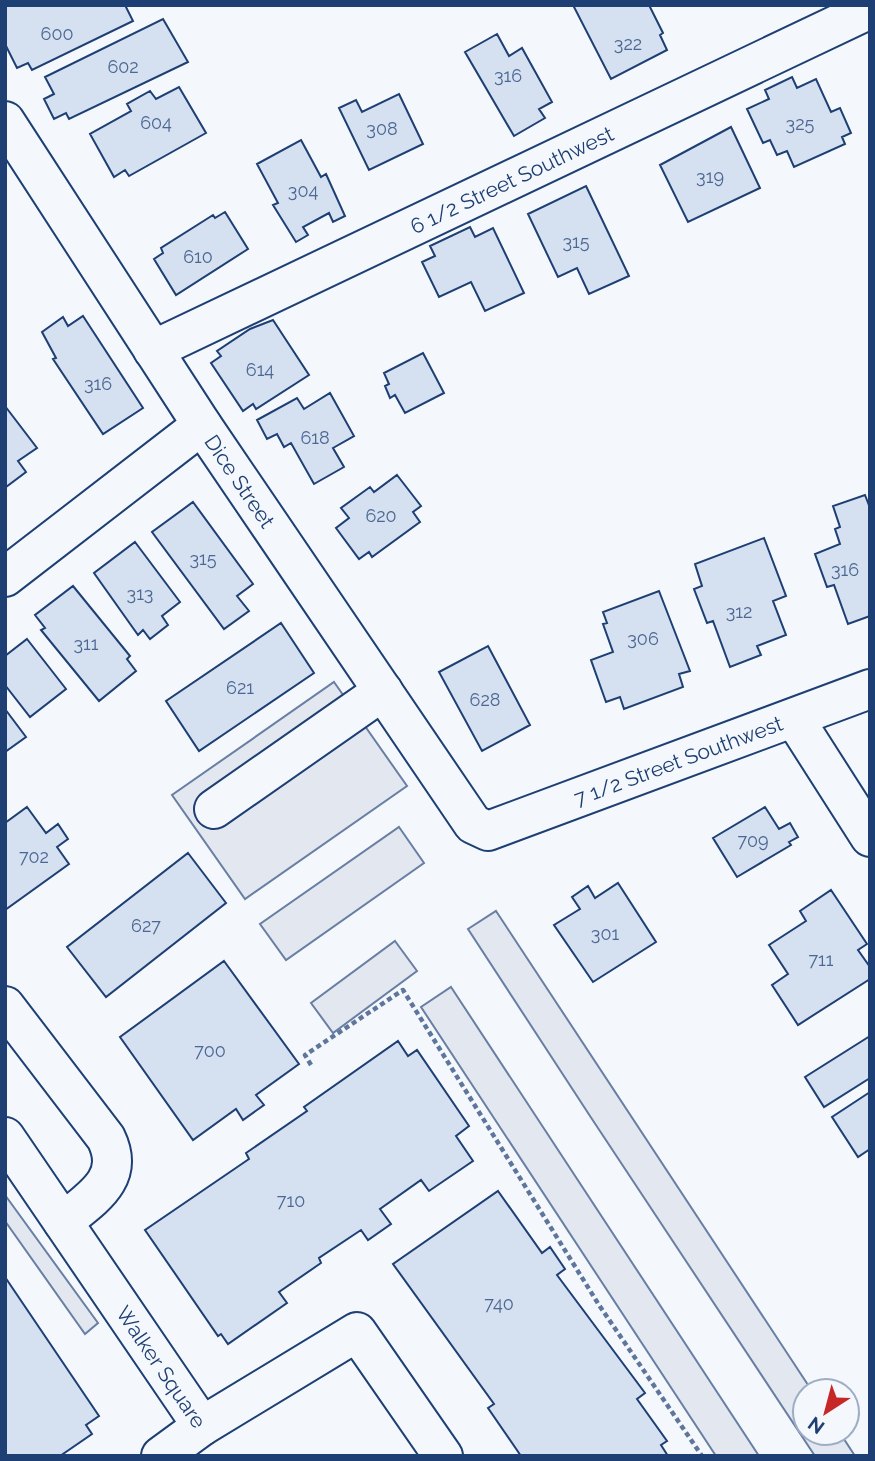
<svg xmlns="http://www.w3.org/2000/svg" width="875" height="1461" font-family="Raleway,sans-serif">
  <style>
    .parking { fill: #e3e8f0; stroke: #687fa3; stroke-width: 2 }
    .building { fill: #d5e0f0; stroke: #1d3f73; stroke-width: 2 }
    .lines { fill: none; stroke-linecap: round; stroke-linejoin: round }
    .minor-casing { stroke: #1d3f73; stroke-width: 42 }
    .path { stroke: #5e769c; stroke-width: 4.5; stroke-dasharray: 5 3.5; stroke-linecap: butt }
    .minor { stroke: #f4f7fb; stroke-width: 38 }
    .labels { text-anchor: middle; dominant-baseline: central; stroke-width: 5; stroke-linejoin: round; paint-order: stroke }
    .number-label { font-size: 18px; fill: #4b6792 }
    .street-label { font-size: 21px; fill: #1d3f73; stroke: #f4f7fb }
  </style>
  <rect width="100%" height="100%" fill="#f4f7fb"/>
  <path class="parking" d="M334 682 407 786 245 899 172 795Z
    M399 827 424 863 286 960 260 924Z
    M496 911 812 1391H805V1433H840L855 1456H815L590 1116 468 929Z
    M395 941 417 971 333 1033 311 1003Z
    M451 987 759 1456H716L421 1007Z
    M5 1195 98 1323 85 1334 5 1221Z"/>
  <path class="building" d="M5 5H125L133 21 32 70 28 63 17 68 5 44Z
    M573 5H649L663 33 660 35 667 50 611 79Z
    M163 19 188 62 69 119 66 113 54 119 44 99 54 94 45 77Z
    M497 34 509 56 522 48 552 102 539 109 545 118 514 136 465 52Z
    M792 77 797 88 816 79 831 112 840 108 851 133 842 137 845 144 794 167 787 151 777 155 770 140 763 143 747 109 769 99 765 90Z
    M179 87 206 133 129 176 125 170 114 177 90 134 131 111 127 104 150 91 156 99Z
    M399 94 423 144 369 170 339 108 356 100 362 112Z
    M731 127 760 188 688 222 660 165Z
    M301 140 321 177 326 174 345 216 333 222 329 213 303 227 308 235 296 242 273 205 278 203 257 164Z
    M586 186 629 276 589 294 577 268 558 277 528 214Z
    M225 212 248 249 176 295 154 259 163 253 161 248 213 215 215 218Z
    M470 227 475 237 493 228 524 293 485 311 471 282 439 297 422 262 435 256 430 246Z
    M83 316 143 408 103 434 53 359 56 358 42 332 63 317 68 326Z
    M273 320 309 375 256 409 253 404 243 411 211 363 221 356 217 351 250 329Z
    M423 353 444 393 405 413 395 395 390 398 385 386 389 384 384 373Z
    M330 393 354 436 333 448 344 467 314 484 291 443 284 447 277 434 267 439 257 420 297 398 304 409Z
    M5 406 37 448 18 461 26 472 6 487Z
    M397 475 421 506 413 512 420 522 372 557 369 552 359 559 336 528 349 518 341 508 370 487 374 492Z
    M865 495 870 508V616L848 624 834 585 827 587 815 554 840 544 835 529 840 527 833 506Z
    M193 502 253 584 237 596 249 611 224 629 152 532Z
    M764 538 786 596 773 601 786 635 757 646 761 655 730 667 713 621 707 623 694 589 702 586 695 564Z
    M135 542 180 602 162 616 168 625 150 639 143 630 138 635 94 573Z
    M73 586 130 656 127 659 136 671 99 701 41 630 45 628 35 615Z
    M659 591 690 671 679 674 683 687 624 709 620 697 606 702 591 660 613 652 603 624 607 623 603 612Z
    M281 623 314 673 199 751 166 701Z
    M27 639 66 689 30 717 5 685V656Z
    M488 646 530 725 482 751 439 672Z
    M5 709 26 737 5 752Z
    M27 807 46 833 58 824 68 839 57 847 69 864 5 910V823Z
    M765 807 779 829 790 823 798 837 789 842 791 845 737 877 713 838Z
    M188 853 226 903 106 997 67 947Z
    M618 883 656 942 593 982 554 925 580 909 572 897 588 886 595 898Z
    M831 890 867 944 858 950 870 967V979L798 1025 772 985 788 974 769 945 806 921 800 911Z
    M224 961 299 1064 256 1095 264 1105 243 1120 236 1109 193 1140 120 1037Z
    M870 1036V1078L824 1107 805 1077Z
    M398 1041 408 1056 417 1050 469 1126 456 1136 473 1161 429 1191 421 1180 380 1209 391 1224 368 1240 361 1230 319 1258 321 1263 279 1292 287 1303 228 1344 221 1334 218 1336 145 1230 249 1159 246 1153 307 1111 304 1107Z
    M870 1092V1149L858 1157 832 1117Z
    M498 1191 542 1253 550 1247 565 1269 557 1275 645 1393 637 1399 667 1441 661 1445 668 1456H521L488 1408 494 1404 393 1264Z
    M5 1277 99 1416 86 1425 92 1434 60 1456H5Z"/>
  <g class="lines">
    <defs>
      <g id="minor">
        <path id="s1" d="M5 121 202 425 473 824 488 831 870 689"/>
        <path id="s2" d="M153 350 870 9"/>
        <path d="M5 577 202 425"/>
        <path d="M794 718 870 837"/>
        <path d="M214 809 383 691"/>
        <path d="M5 1006 106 1138C126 1179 92 1198 63 1222"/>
        <path id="s3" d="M5 1137 202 1426 357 1332 443 1456"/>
        <path d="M161 1456 202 1426"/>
      </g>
    </defs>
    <use href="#minor" class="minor-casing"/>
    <path class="path" d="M311 1065 305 1055 403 990 599 1305 702 1456"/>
    <use href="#minor" class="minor"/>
  </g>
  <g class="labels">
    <g class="number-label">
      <text x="57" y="33">600</text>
      <text x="628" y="43">322</text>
      <text x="123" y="66">602</text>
      <text x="508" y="75">316</text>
      <text x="156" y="122">604</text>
      <text x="800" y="123">325</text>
      <text x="382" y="128">308</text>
      <text x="710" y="176">319</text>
      <text x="303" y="190">304</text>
      <text x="576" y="241">315</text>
      <text x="198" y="256">610</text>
      <text x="260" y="369">614</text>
      <text x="98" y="383">316</text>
      <text x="315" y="437">618</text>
      <text x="381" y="515">620</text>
      <text x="203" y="558">315</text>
      <text x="845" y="569">316</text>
      <text x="140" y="593">313</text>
      <text x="739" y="611">312</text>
      <text x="643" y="638">306</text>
      <text x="86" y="643">311</text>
      <text x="240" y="687">621</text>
      <text x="485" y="699">628</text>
      <text x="753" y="840">709</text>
      <text x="34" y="856">702</text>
      <text x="146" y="925">627</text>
      <text x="605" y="933">301</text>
      <text x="821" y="959">711</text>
      <text x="210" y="1050">700</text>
      <text x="291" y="1200">710</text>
      <text x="499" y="1303">740</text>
    </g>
    <g class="street-label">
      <text stroke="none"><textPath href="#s2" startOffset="397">6 1/2 Street Southwest</textPath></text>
      <text stroke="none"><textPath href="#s1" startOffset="430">Dice Street</textPath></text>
      <text stroke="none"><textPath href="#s1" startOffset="1064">7 1/2 Street Southwest</textPath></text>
      <text stroke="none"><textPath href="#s3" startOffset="278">Walker Square</textPath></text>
    </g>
  </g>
  <rect width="875" height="1461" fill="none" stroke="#1d3f73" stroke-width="14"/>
  <g transform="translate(826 1412) rotate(216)"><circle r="33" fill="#f4f7fb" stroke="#9eadc5" stroke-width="2"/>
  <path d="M0-5L12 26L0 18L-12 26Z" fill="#c62828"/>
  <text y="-10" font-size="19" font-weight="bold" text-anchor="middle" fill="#1d3f73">N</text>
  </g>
</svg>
